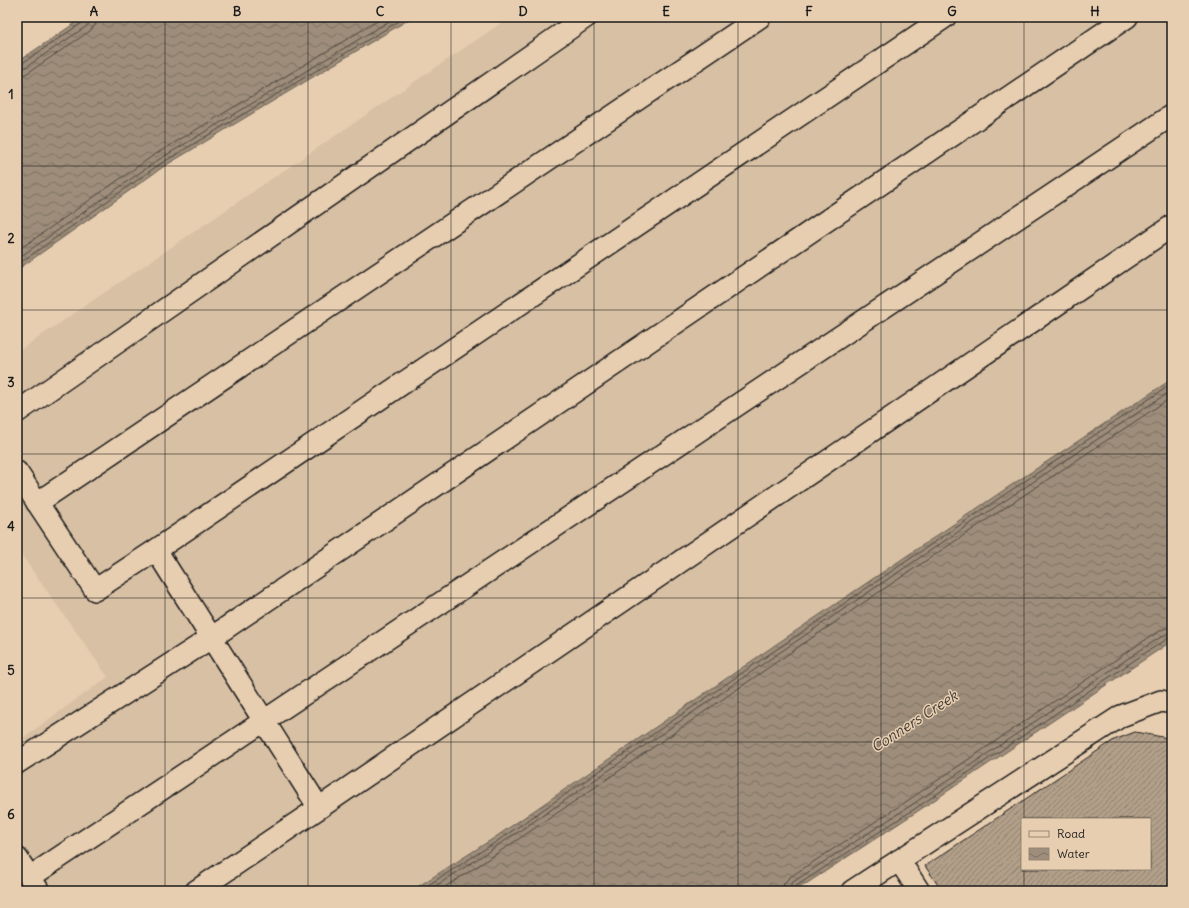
<svg xmlns="http://www.w3.org/2000/svg" width="1189" height="908" font-family="Delius,sans-serif">
  <style>
    .built { fill: #d8c0a4 }
    .water { fill: url(#water-waves); stroke: #696054 }
    .lines { fill: none; stroke-linecap: round; stroke-linejoin: round }
    .shore { stroke: #504942; stroke-width: 1 }
    .building { fill: url(#building-hatch); stroke: #1c1c1c; fill-rule: evenodd }
    .minor-casing { stroke: #1c1c1c; stroke-width: 24 }
    .minor { stroke: #e8ceb0; stroke-width: 21 }
    .grid { fill: none; stroke: #1c1c1c; stroke-width: 1; stroke-opacity: 0.55 }
    .labels { text-anchor: middle; dominant-baseline: central; stroke-width: 3; stroke-linejoin: round; paint-order: stroke }
    .water-label { font-size: 15px; font-style: italic; fill: #433e38; stroke: #e8ceb0 }
    .neatline { fill: none; stroke: #1c1c1c; stroke-width: 1.5 }
    .grid-label { font-size: 13px; text-anchor: middle; font-weight: bold; fill: #1c1c1c }
  </style>
  <defs>
    <pattern id="water-waves" width="16" height="10" patternUnits="userSpaceOnUse"><rect width="16" height="10" fill="#9d8d7a"/><path d="M0 5q4-4 8 0t8 0" fill="none" stroke="#7f7263"/></pattern>
    <pattern id="building-hatch" width="6" height="6" patternUnits="userSpaceOnUse"><rect width="6" height="6" fill="#b29f89"/><path d="M-1 1l2-2M0 6l6-6M5 7l2-2" fill="none" stroke="#90816f"/></pattern>
  </defs>
  <rect width="100%" height="100%" fill="#e8ceb0"/>
  <filter id="ink" filterUnits="userSpaceOnUse"><feTurbulence type="fractalNoise" baseFrequency=".025" numOctaves="2"/><feDisplacementMap in="SourceGraphic" scale="8" xChannelSelector="R" yChannelSelector="G"/><feConvolveMatrix kernelMatrix="1 2 1 2 8 2 1 2 1" color-interpolation-filters="sRGB"/></filter>
  <g filter="url(#ink)">
    <path class="built" d="M510 17H1172V379L1007 488 775 645 494 838 414 891H20L17 887V742L108 677 17 549V352Z"/>
    <path class="water" d="M84 17H413L163 167 17 270V62Z
      M1172 379V641L915 813 795 891H411L494 838 775 645 1007 488Z"/>
    <g class="lines">
      <path class="shore" d="M17 65 21 64 83 22 85 20V17
        M17 70 23 69 87 26 90 22 91 17
        M17 76 26 74 90 31 95 25 97 17
        M17 251 154 155 384 17
        M17 259 158 160 396 17
        M17 265 160 164 406 17
        M419 891 496 842 777 649 1010 491 1172 384
        M428 891C547 815 662 733 779 653 909 564 1040 477 1172 390
        M439 891C555 817 667 737 781 659 910 570 1041 484 1172 397
        M783 891 784 883 790 877 907 801 1142 642 1163 629 1172 627
        M789 891 790 886 793 882 910 806 1145 647 1166 634 1172 633
        M794 891V888L796 886 913 810 1148 651 1169 638H1172"/>
    </g>
    <path class="building" d="M1135 732 1168 738 1172 744V891H942L925 866 1114 740ZM1022 819H1150V869H1022Z"/>
    <g class="lines">
      <defs>
        <path id="minor" d="M17 412 586 17
          M17 472 95 590 156 550 319 808 1172 226
          M37 503 760 17
          M156 550 945 17
          M17 763 211 638 1127 17
          M17 858 39 891
          M899 860 919 891
          M30 877 1172 115
          M196 891 319 808
          M852 891 1121 716 1161 701 1172 703"/>
      </defs>
      <use href="#minor" class="minor-casing"/>
      <use href="#minor" class="minor"/>
    </g>
  </g>
  <path class="grid" d="M165 17V891M308 17V891M451 17V891M594 17V891M738 17V891M881 17V891M1024 17V819M17 166H1172M17 310H1172M17 454H1172M17 598H1172M17 742H1172M1024 869V891"/>
  <g class="labels">
    <g class="water-label">
      <text transform="translate(914 721) rotate(-33)">Conners Creek</text>
    </g>
  </g>
  <rect width="1189" height="908" fill="none" stroke="#e8ceb0" stroke-width="44"/>
  <rect x="1021" y="818" width="130" height="52" fill="#e8ceb0" stroke="#968775"/>
  <rect x="1029" y="831" width="20" height="6" fill="#e8ceb0" stroke="#968775"/>
  <text x="1057" y="838" font-size="12" fill="#1c1c1c">Road</text>
  <rect x="1029" y="848" width="20" height="12" fill="url(#water-waves)" stroke="#968775"/>
  <text x="1057" y="858" font-size="12" fill="#1c1c1c">Water</text>
  <rect x="22" y="22" width="1145" height="864" class="neatline"/>
  <g class="grid-label">
    <text x="94" y="16">A</text>
    <text x="237" y="16">B</text>
    <text x="380" y="16">C</text>
    <text x="523" y="16">D</text>
    <text x="666" y="16">E</text>
    <text x="809" y="16">F</text>
    <text x="952" y="16">G</text>
    <text x="1095" y="16">H</text>
    <text x="11" y="99">1</text>
    <text x="11" y="243">2</text>
    <text x="11" y="387">3</text>
    <text x="11" y="531">4</text>
    <text x="11" y="675">5</text>
    <text x="11" y="819">6</text>
  </g>
</svg>
